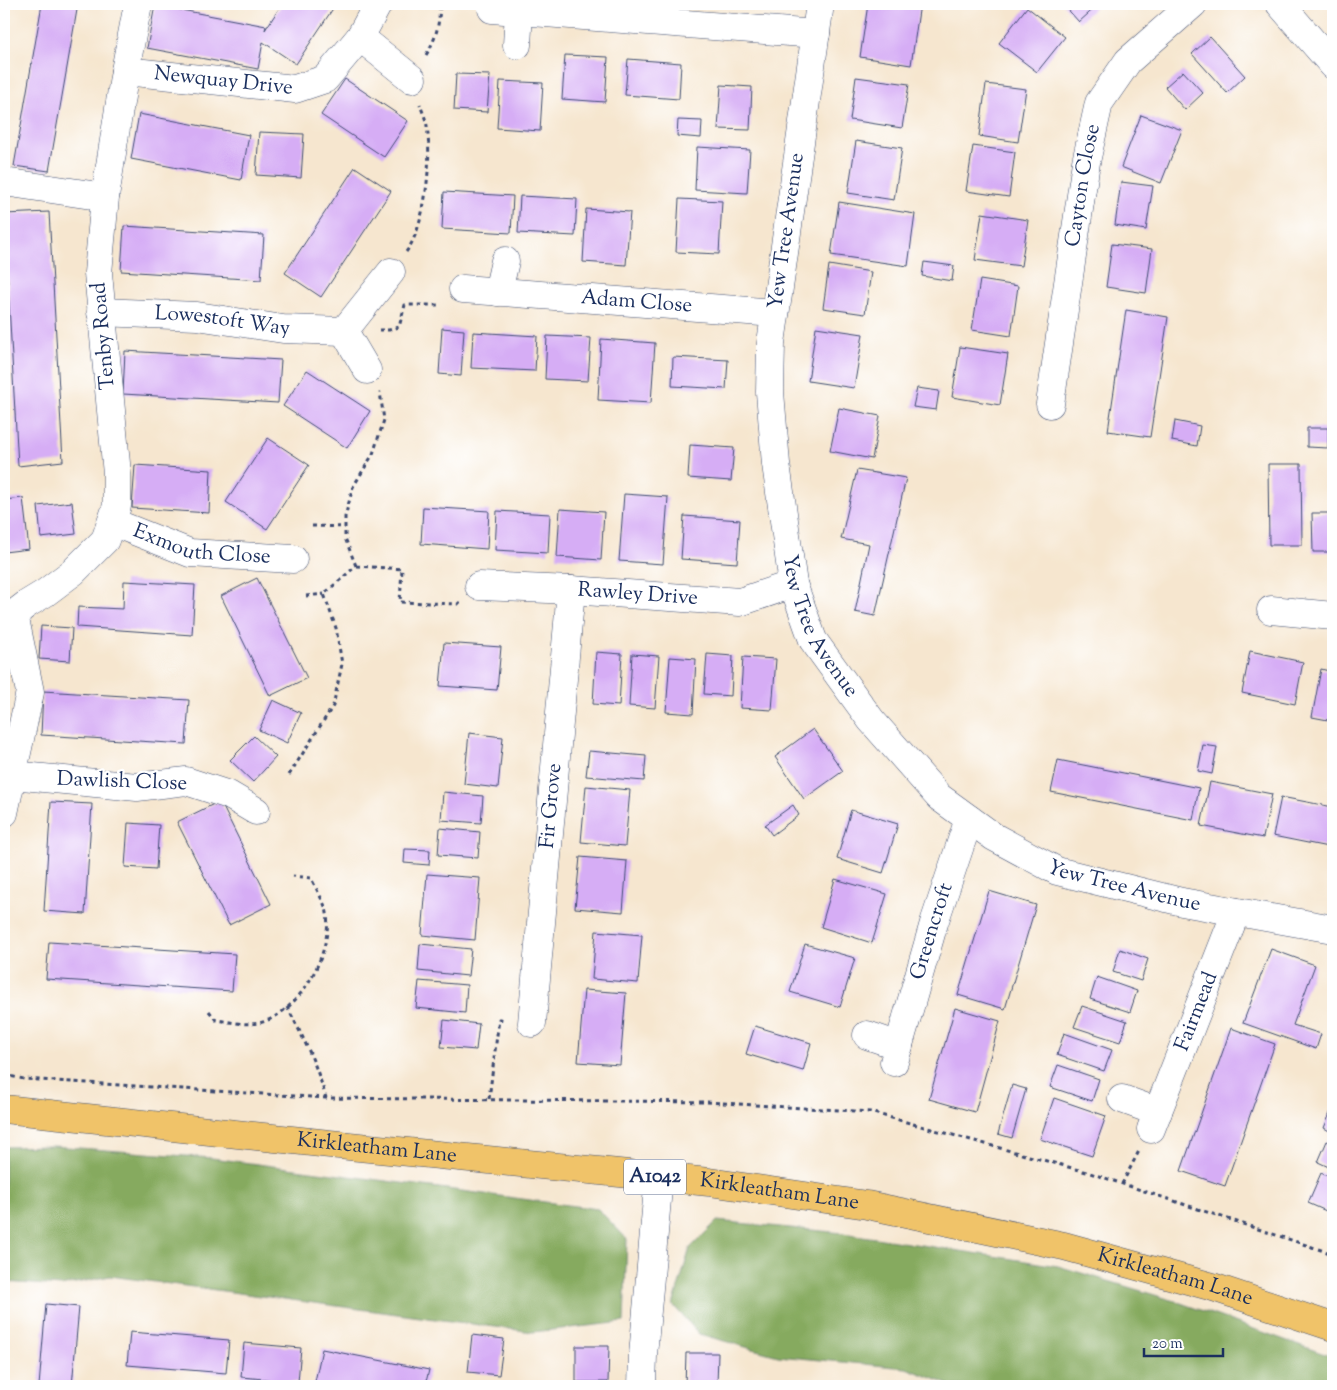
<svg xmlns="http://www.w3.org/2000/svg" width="1337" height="1390" font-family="'Sorts Mill Goudy',serif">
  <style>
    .forest { fill: #86aa5f; stroke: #506c5e }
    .building { fill: #d6adf5 }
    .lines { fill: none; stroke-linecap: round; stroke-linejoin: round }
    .minor-casing { stroke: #3c4a6f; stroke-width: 29 }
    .tertiary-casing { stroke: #3c4a6f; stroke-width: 29 }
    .primary-casing { stroke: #3c4a6f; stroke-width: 29 }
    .path { stroke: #3c4a6f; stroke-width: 3; stroke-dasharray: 4 4; stroke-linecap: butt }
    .minor { stroke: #fff; stroke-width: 28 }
    .tertiary { stroke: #fff; stroke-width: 28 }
    .primary { stroke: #f0c369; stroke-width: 28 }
    .labels { text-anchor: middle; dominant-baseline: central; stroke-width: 4.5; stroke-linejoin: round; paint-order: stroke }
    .shield { fill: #fff; stroke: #5f6d8e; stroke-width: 1 }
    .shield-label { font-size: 20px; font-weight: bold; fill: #1b2f5e }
    .street-label { font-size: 21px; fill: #1b2f5e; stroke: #fff }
  </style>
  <rect width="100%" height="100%" fill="#fff"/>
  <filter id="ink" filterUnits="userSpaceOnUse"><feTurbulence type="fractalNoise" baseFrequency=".02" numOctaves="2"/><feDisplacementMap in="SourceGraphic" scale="10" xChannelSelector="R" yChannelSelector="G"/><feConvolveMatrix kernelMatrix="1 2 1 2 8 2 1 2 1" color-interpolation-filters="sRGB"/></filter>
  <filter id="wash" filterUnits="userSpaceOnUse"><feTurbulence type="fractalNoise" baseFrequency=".0096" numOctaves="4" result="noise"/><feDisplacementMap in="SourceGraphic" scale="20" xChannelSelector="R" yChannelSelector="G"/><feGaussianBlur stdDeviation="1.12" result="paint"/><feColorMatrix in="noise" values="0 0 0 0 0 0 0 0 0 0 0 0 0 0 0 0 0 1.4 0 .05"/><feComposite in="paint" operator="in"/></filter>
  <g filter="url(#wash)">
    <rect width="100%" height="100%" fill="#f6e6cf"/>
    <path class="forest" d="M53 1146 212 1158 598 1209 627 1239 624 1322 533 1332 110 1276 61 1286 4 1282V1147Z
      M717 1221 843 1233 1058 1266 1175 1301 1333 1357V1386H953L906 1368 778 1356 699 1334 673 1305 690 1248Z"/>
    <g id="blocks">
      <path class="building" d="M42 4H78L49 171 14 166Z
        M282 4H336L296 64 263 42 258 69 147 48 155 5 266 26 265 30Z
        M868 4H920L911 65 860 57Z
        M1063 4H1099L1079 22Z
        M1027 7 1065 37 1037 72 999 43Z
        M1210 37 1245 76 1227 93 1192 54Z
        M565 55 608 57 605 102 562 99Z
        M628 59 681 63 679 99 625 95Z
        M1183 71 1203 93 1185 110 1165 87Z
        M456 74 490 75 487 112 454 110Z
        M856 77 909 84 902 128 850 120Z
        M345 79 408 121 384 157 321 115Z
        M500 81 543 83 540 131 497 128Z
        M986 84 1026 89 1018 142 979 136Z
        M721 85 752 87 750 130 718 129Z
        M139 114 249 135 241 180 131 159Z
        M1141 115 1182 130 1161 183 1121 167Z
        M678 120 702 121 701 138 677 136Z
        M259 132 304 134 301 178 256 175Z
        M856 141 902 148 894 200 848 193Z
        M973 146 1015 152 1009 197 966 191Z
        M697 147 750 150 747 193 695 190Z
        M355 167 391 191 321 297 285 273Z
        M1121 182 1153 186 1146 230 1115 225Z
        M444 192 513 196 511 233 442 229Z
        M520 196 577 199 575 236 518 233Z
        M679 199 722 201 719 254 676 252Z
        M839 202 915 214 908 266 831 255Z
        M586 209 630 212 626 265 583 262Z
        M49 212 63 461 18 466 4 214Z
        M982 213 1028 220 1021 266 975 260Z
        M124 226 264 235 261 280 121 271Z
        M1112 244 1152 249 1146 293 1106 287Z
        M924 262 954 266 952 281 922 276Z
        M829 265 871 272 865 314 823 308Z
        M980 280 1018 286 1011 336 972 330Z
        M1126 310 1168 317 1150 437 1108 431Z
        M816 327 863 334 854 388 808 381Z
        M442 328 464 330 461 376 439 374Z
        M473 332 537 336 535 371 471 368Z
        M547 336 591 338 588 381 545 379Z
        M601 339 655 343 651 403 598 400Z
        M960 347 1008 354 1000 405 952 397Z
        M125 351 281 360 278 403 123 394Z
        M673 357 728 360 726 389 672 386Z
        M307 370 370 411 347 448 283 406Z
        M917 388 939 391 936 410 913 407Z
        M839 408 880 416 872 459 830 451Z
        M1175 421 1200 426 1197 446 1172 441Z
        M1307 428H1328V448L1307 447Z
        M268 438 309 465 267 529 226 502Z
        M690 445 734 448 731 481 688 478Z
        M1268 464H1301L1302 545H1269Z
        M135 465 211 470 209 513 132 508Z
        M857 470 906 478 875 616 855 612 869 544 841 539Z
        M624 494 668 497 663 564 619 561Z
        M23 498 29 549 4 552V500Z
        M72 502 76 534 41 538 38 506Z
        M423 507 489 511 487 549 421 544Z
        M560 509 604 512 601 560 557 557Z
        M497 511 550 514 548 553 495 550Z
        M1312 513H1333V552H1313Z
        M684 516 740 520 737 563 681 559Z
        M257 578 307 678 270 696 221 596Z
        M124 581 195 585 192 635 77 627 78 607 123 609Z
        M41 626 72 628 70 661 39 659Z
        M444 643 501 647 497 690 440 686Z
        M1250 651 1303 662 1295 704 1242 693Z
        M596 652 622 654 619 706 593 704Z
        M632 654 659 656 655 708 629 706Z
        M707 654 733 656 731 696 704 694Z
        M670 657 696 659 693 714 666 712Z
        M743 657 776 659 772 710 740 708Z
        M1321 669 1333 672V721L1312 717Z
        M43 691 189 700 186 744 41 735Z
        M273 700 301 713 287 743 259 730Z
        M813 729 843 771 804 799 775 757Z
        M469 733 503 737 498 788 464 784Z
        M254 736 276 757 253 782 230 760Z
        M1203 745 1217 747 1212 774 1198 771Z
        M589 751 646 756 644 781 586 776Z
        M1058 760 1199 788 1193 820 1051 792Z
        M1210 782 1272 794 1263 838 1201 826Z
        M586 786 630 790 625 846 581 842Z
        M443 792 483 796 481 823 441 820Z
        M1281 797 1333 807V848L1273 836Z
        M220 801 271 904 229 925 177 822Z
        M51 802 92 804 85 914 44 911Z
        M793 805 799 815 772 835 765 825Z
        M851 810 898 824 883 873 837 859Z
        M128 823 159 825 156 869 125 867Z
        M440 828 480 832 478 858 438 855Z
        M405 849 430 850 429 865 404 863Z
        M580 857 627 861 623 912 575 908Z
        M427 874 480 878 475 940 422 935Z
        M835 879 887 894 872 943 821 927Z
        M989 891 1036 905 1005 1009 958 995Z
        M596 931 642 935 638 983 592 979Z
        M49 942 235 954 232 991 46 979Z
        M420 944 471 949 468 976 418 971Z
        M805 944 855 958 840 1007 790 992Z
        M1120 949 1148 959 1141 981 1113 972Z
        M1271 949 1315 965 1293 1025 1321 1034 1316 1049 1243 1023Z
        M1097 977 1137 991 1130 1012 1090 999Z
        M419 981 467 985 465 1013 416 1008Z
        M584 990 626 993 620 1065 578 1062Z
        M1082 1006 1127 1021 1120 1042 1074 1027Z
        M955 1008 1000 1021 975 1112 929 1099Z
        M444 1020 479 1024 476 1050 441 1047Z
        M755 1026 811 1043 803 1071 746 1054Z
        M1231 1028 1275 1044 1225 1186 1181 1171Z
        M1064 1033 1112 1050 1104 1071 1057 1055Z
        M1058 1065 1099 1079 1092 1101 1050 1087Z
        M1012 1085 1026 1089 1012 1138 998 1134Z
        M1054 1098 1106 1116 1092 1156 1040 1139Z
        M1333 1106V1133L1324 1128Z
        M1327 1141 1333 1144V1169L1318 1162Z
        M1321 1173 1333 1179V1214L1308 1203Z
        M46 1304 79 1307 72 1386H39Z
        M130 1332 229 1340 226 1373 127 1365Z
        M472 1335 504 1339 499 1375 468 1372Z
        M244 1343 301 1348 298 1382 241 1377Z
        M576 1346H609L608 1382H576Z
        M322 1349 429 1370 425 1386H314Z
        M686 1353H718L717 1386H685Z"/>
    </g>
  </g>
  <g filter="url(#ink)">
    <use href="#blocks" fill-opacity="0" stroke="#3c4a6f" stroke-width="1"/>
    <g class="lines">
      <defs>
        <g id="minor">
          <path id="s1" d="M820 4 771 343 770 392 776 464 793 584 813 640 871 720 939 797 994 837 1057 871 1182 902 1333 929"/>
          <path d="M492 9 816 34"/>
          <path d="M360 37 412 79"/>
          <path d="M517 45 519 12"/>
          <path id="s2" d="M125 71 295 89 325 79 360 37 378 4"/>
          <path d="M4 182 105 197"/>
          <path id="s3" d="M463 289 775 313"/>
          <path d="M498 292 505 261"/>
          <path id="s4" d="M101 312 197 316 283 329 344 331 391 272"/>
          <path d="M344 331 367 370"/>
          <path id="s5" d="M1050 404 1086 162 1099 103 1128 61 1193 4"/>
          <path id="s6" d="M112 522 190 553 293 559"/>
          <path id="s7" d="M479 586 571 590 740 602 793 584"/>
          <path d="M1271 610 1333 616"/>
          <path d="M4 614H14L27 604 45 593 73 572 105 540 117 506V474L98 273 105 197 125 71 138 4"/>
          <path d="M12 775 137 787 186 781 229 795 256 811"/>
          <path d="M4 813 30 692 14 614"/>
          <path id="s8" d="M532 1023 571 590"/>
          <path d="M867 1035 899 1046"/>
          <path id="s9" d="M894 1062 934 923 969 819"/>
          <path d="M1122 1099 1158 1112"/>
          <path id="s10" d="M1151 1129 1236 912"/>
          <path d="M642 1386 643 1355 659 1177"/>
        </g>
        <path id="tertiary" d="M1280 4 1333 65"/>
        <g id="primary">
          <path id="s11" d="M4 1109 339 1145 709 1182 867 1205 1064 1246 1213 1287 1333 1327"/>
        </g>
      </defs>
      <use href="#minor" class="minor-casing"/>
      <use href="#tertiary" class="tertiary-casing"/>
      <use href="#primary" class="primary-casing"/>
      <path class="path" d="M460 4 467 5
        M426 55C437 37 439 25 440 4
        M406 252C426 226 432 159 427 126 426 119 422 111 420 104
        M379 330H389L399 327 405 305H440
        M312 526 345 527
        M356 566 402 569 400 602 458 604 460 602
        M306 596 324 594
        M289 775 333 706 342 664 336 628 324 594 356 566 345 538V517L353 487 373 454 384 420 380 392
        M287 1007C303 1036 317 1066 326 1098
        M209 1011 216 1020C233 1022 250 1027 266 1021 303 1006 332 952 327 913 326 905 315 887 311 878L293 876
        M4 1075 24 1079 326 1098 707 1102 870 1112 1090 1173 1333 1254
        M489 1099 499 1019 506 1020
        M1122 1184 1139 1151"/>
      <use href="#minor" class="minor"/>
      <use href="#tertiary" class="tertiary"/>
      <use href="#primary" class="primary"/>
    </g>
  </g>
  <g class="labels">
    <rect class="shield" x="624" y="1159.5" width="62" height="35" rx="4"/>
    <g class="shield-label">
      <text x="655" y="1177">A1042</text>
    </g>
    <g class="street-label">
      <text stroke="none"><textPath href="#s2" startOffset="99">Newquay Drive</textPath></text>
      <text stroke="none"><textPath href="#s5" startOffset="221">Cayton Close</textPath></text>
      <text transform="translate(787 231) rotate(-82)">Yew Tree Avenue</text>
      <text stroke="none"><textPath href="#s3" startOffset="174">Adam Close</textPath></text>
      <text stroke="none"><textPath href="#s4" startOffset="122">Lowestoft Way</textPath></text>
      <text transform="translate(104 336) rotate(-95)">Tenby Road</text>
      <text stroke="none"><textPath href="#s6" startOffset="94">Exmouth Close</textPath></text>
      <text stroke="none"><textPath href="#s7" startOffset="159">Rawley Drive</textPath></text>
      <text stroke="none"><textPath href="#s1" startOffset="634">Yew Tree Avenue</textPath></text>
      <text transform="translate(122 782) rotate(2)">Dawlish Close</text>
      <text stroke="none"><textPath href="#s8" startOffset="218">Fir Grove</textPath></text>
      <text stroke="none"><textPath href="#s1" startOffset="1054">Yew Tree Avenue</textPath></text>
      <text stroke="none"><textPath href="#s9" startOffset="136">Greencroft</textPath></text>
      <text stroke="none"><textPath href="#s10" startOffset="126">Fairmead</textPath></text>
      <text stroke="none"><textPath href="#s11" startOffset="375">Kirkleatham Lane</textPath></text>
      <text stroke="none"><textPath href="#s11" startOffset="780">Kirkleatham Lane</textPath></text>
      <text stroke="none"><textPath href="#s11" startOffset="1185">Kirkleatham Lane</textPath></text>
    </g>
  </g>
  <rect width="1337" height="1390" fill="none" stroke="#fff" stroke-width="20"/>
  <path d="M1144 1348v8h79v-8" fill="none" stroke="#1b2f5e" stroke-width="2.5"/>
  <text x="1152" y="1348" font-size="15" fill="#1b2f5e" stroke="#ffffff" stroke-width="4" paint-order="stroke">20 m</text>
</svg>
